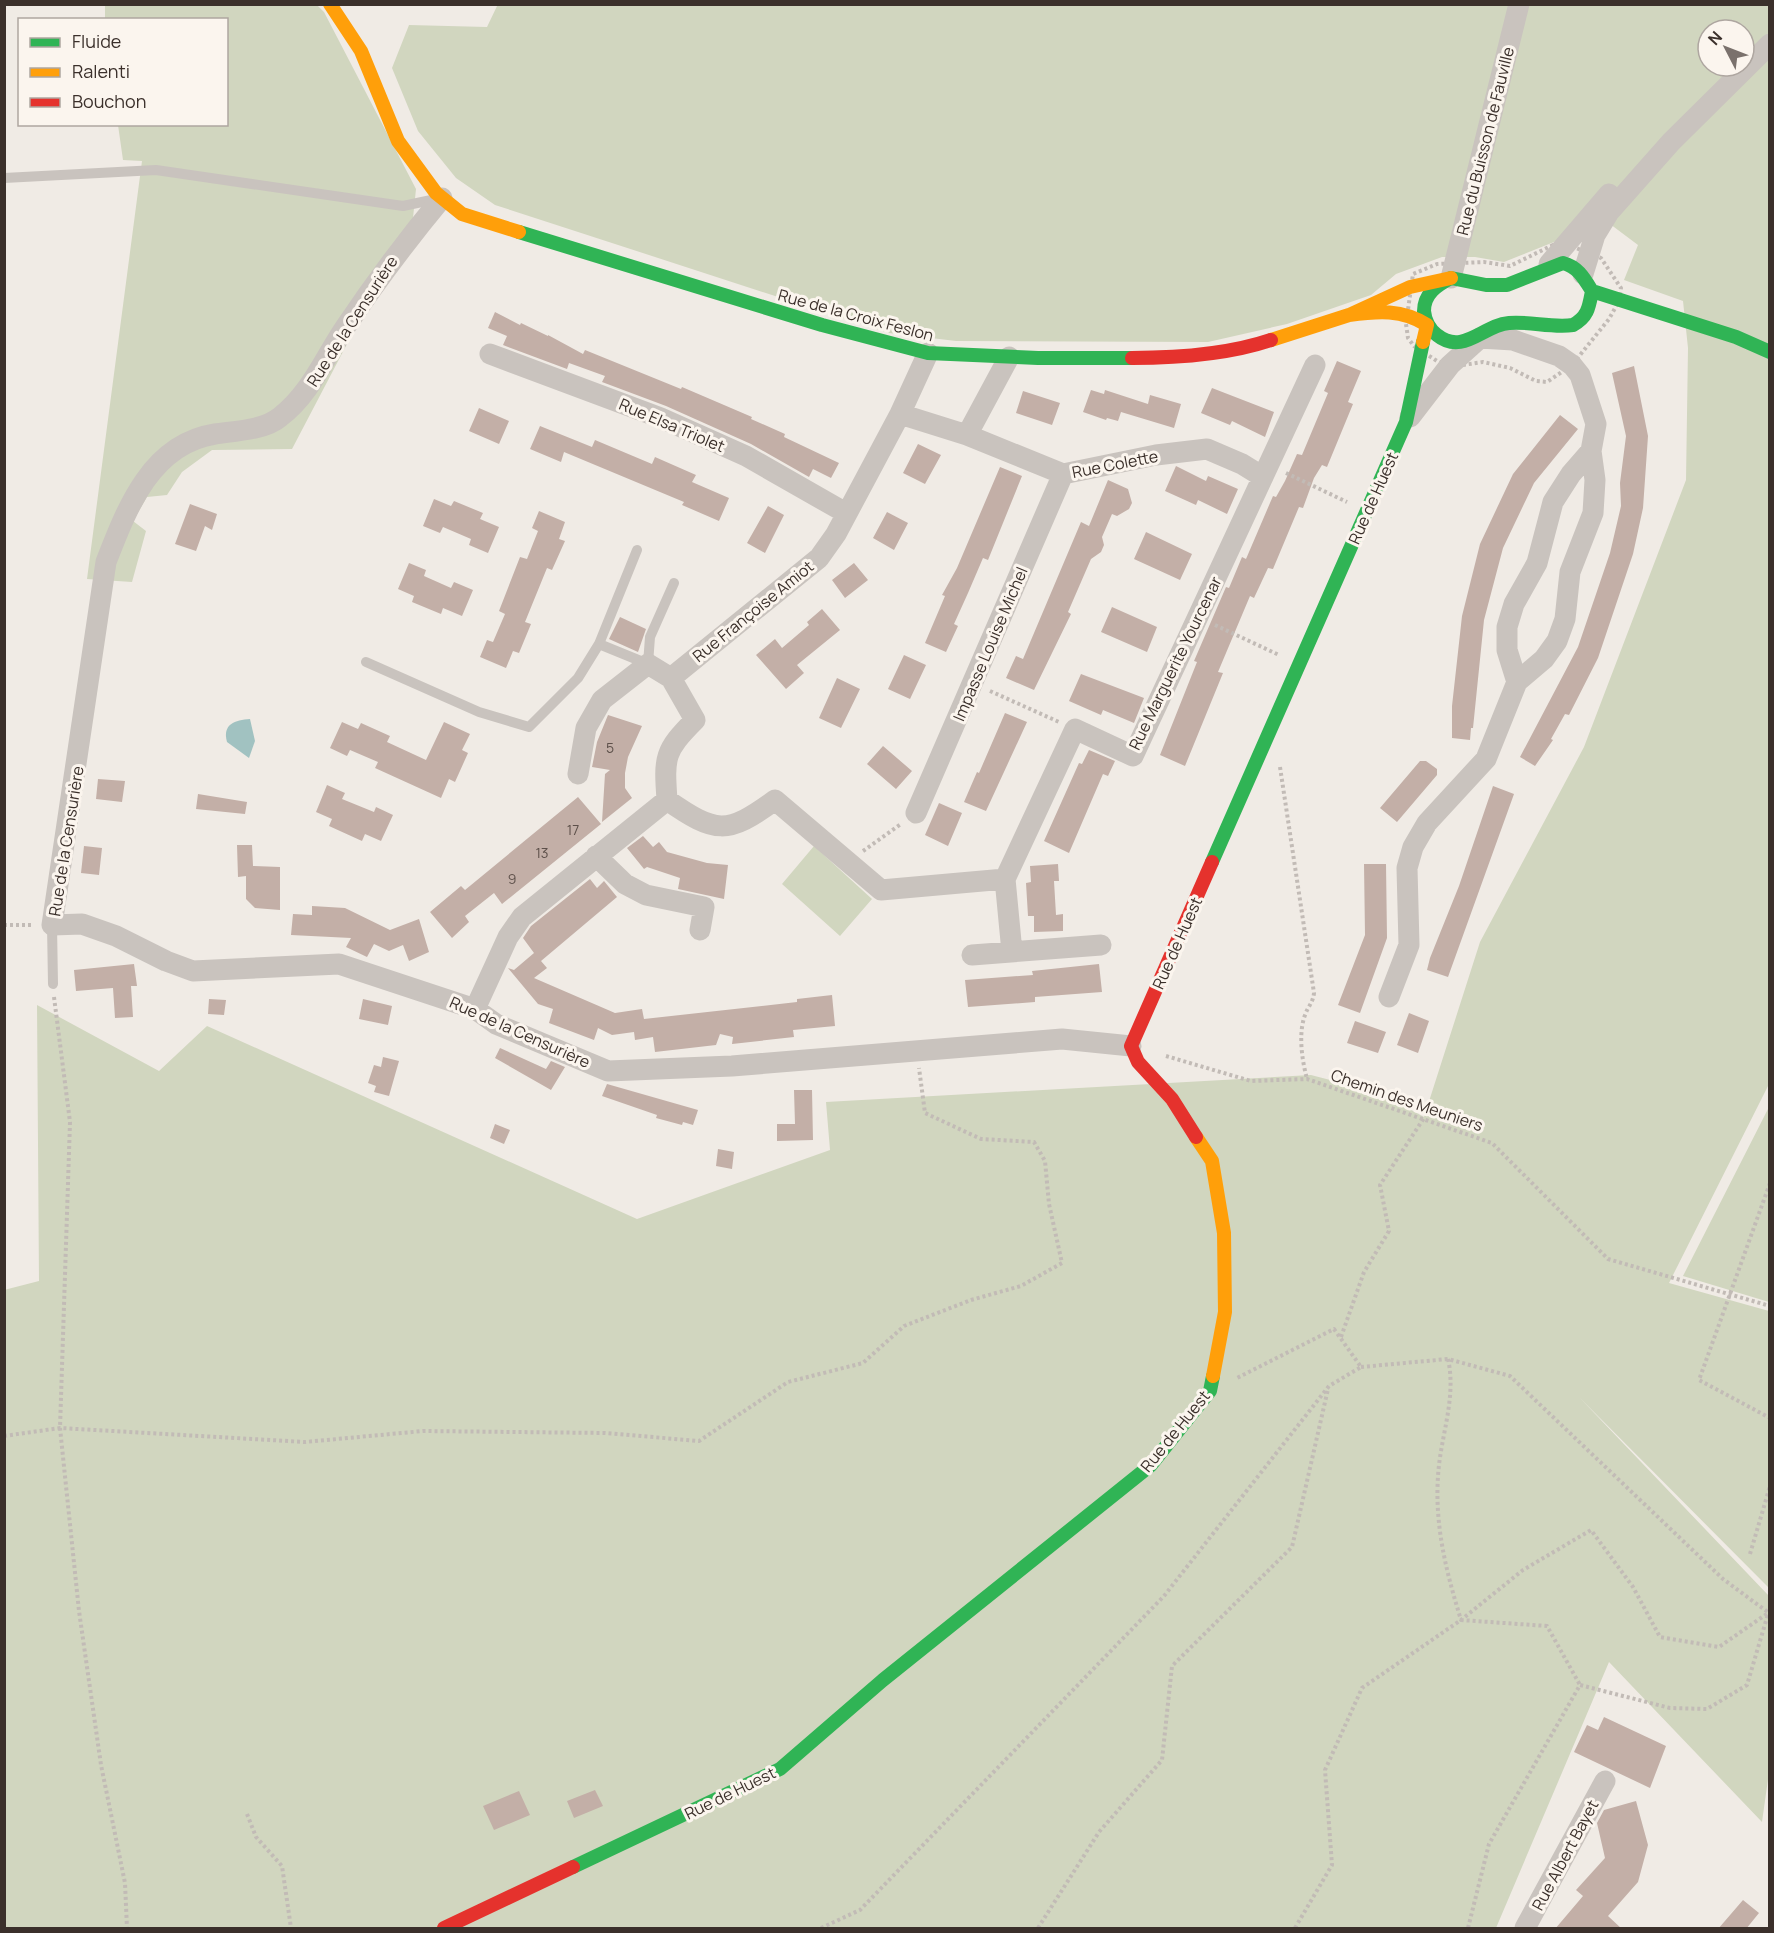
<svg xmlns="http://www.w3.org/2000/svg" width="1774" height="1933" font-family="Manrope,sans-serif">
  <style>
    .green { fill: #d1d6bf; fill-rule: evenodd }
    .water { fill: #a1c2c1 }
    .building { fill: #c3afa7 }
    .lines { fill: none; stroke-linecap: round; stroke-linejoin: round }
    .path { stroke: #c2bbb6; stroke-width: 4; stroke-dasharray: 3 3; stroke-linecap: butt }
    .lane { stroke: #c9c3be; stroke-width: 10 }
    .street { stroke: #c9c3be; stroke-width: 21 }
    .fast { stroke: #30b455; stroke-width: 14 }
    .slow { stroke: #ff9f0a; stroke-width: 14 }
    .jam { stroke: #e5322d; stroke-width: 14 }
    .labels { text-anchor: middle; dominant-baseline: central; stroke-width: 6; stroke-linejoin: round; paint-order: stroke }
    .number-label { font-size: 14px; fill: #5d504a }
    .street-label { font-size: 16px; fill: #3b302b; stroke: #fbf5ee }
  </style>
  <rect width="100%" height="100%" fill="#f0ebe5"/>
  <path class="green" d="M498 4 1769 5V1084L1669 1283 1769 1311V1588L1579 1397 1769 1596 1770 1765 1762 1822 1609 1662 1496 1928H5L4 1290 39 1281 37 1005 159 1071 207 1026 637 1219 830 1150 826 1102 1311 1075 1380 1093 1424 1117 1480 942 1584 747 1686 480 1688 348 1683 301 1624 280 1638 245 1586 206 1564 238 1504 262 1475 257H1442L1396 274 1371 295 1287 324 1208 342 956 341 889 333 495 205 456 178 418 131 392 68 409 25 487 27ZM1708 30H1744V66H1708Z
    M105 5H317L324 12 416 189 413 218 292 449 212 450 182 472 167 495 147 497 133 521 146 531 132 582 87 579 142 161 123 160 118 125 226 124V20L105 19Z
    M814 846 872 899 840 936 782 884Z
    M1769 1107V1302L1683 1276Z"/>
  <path class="water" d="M250 719 255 741 249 758 227 742C222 724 235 720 250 719Z"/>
  <path class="building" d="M495 312 520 325 521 323 548 336V335L583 354 585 350 681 389 682 387 752 417 751 419 785 434 784 437 839 463 831 478 813 469 809 477 751 444 666 406 602 382 605 376 569 363 567 369 503 345 507 336 488 328Z
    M1337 361 1361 371 1348 402 1353 404 1327 467 1322 465 1314 478 1303 508 1299 507 1273 569 1268 568 1254 598 1250 596 1218 672 1223 673 1185 766 1160 755 1197 662 1194 661 1226 587 1229 588 1242 557 1246 559 1273 496 1276 497 1285 481 1297 454 1302 455 1328 393 1324 391Z
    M1634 366 1648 436 1643 508 1633 554 1598 658 1569 715 1565 714 1551 739 1553 740 1535 766 1520 757 1578 647 1610 553 1621 506 1620 483 1626 436 1612 373Z
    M1212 388 1274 412 1265 437 1232 421 1230 425 1201 413Z
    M1091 390 1104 394 1105 390 1148 404 1150 395 1181 404 1174 428 1121 412 1118 421 1107 418 1106 420 1083 412Z
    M1023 391 1060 403 1052 425 1016 413Z
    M479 408 509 421 499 444 469 431Z
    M1560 415 1578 429 1534 483 1503 548 1484 620 1473 728H1471L1470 740 1452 738V706L1462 616 1480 544 1513 474Z
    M540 426 592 447 595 440 652 464 655 457 696 475 692 482 729 498 719 521 682 505 684 502 564 452 561 462 530 449Z
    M918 444 941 455 925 484 903 473Z
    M1176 466 1206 481 1208 476 1238 489 1227 514 1198 500 1196 505 1165 491Z
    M1000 467 1022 476 988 560 983 558 968 593 954 624 958 626 946 652 925 643 945 596 942 595 957 568Z
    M1108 480 1128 489 1132 503 1129 509 1117 516 1112 514 1102 537 1104 545 1101 552 1091 559 1068 612 1071 614 1034 690 1006 678 1016 656 1023 659 1081 522 1089 526Z
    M434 499 451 506 454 501 483 513 480 519 499 527 488 553 469 545 471 539 443 527 440 533 423 526Z
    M190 504 217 514 212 530 205 526 196 551 175 544Z
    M768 506 784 515 765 553 747 543Z
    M539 511 565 522 559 539 565 541 552 570 547 568 525 622 531 624 519 653 513 651 506 668 480 657 487 640 493 642 505 614 499 611 520 557 527 559 538 531 532 528Z
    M887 512 908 523 894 550 873 538Z
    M1146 532 1192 554 1180 580 1134 559Z
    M409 563 426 570 424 576 451 588 454 582 473 590 462 616 443 608 441 614 412 602 414 596 398 589Z
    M854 563 868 580 845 598 832 580Z
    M1112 607 1157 627 1147 652 1101 632Z
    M822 609 840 630 797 665 804 673 786 689 756 655 775 639 782 648 809 625 807 622Z
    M620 617 646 629 638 652 609 639Z
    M904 655 926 665 910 699 888 689Z
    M1081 674 1144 698 1134 723 1103 710 1101 715 1069 701Z
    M837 678 860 689 841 728 819 718Z
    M1005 713 1027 722 986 811 964 802 977 772 979 773Z
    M608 715 642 726 628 757 625 773V788L632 798 602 822 605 774 610 770 592 767 597 742Z
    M342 722 358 729 361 723 390 736 387 742 426 760 444 722 470 734 462 750 468 753 455 782 449 779 441 798 375 768 378 762 350 750 347 756 330 748Z
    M883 746 912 771 896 789 867 764Z
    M1089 750 1115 761 1108 776 1103 774 1069 853 1044 841 1079 763 1082 764Z
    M1420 761H1426L1437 769V775L1397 822 1380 808Z
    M98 779 125 781 122 802 96 799Z
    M327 785 345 793 342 799 374 812 376 807 393 815 381 841 365 834 362 841 329 826 332 819 316 812Z
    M1493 786 1514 794 1448 977 1427 970 1430 958 1459 886Z
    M198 794 247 802 245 814 196 809Z
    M578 797 601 824 502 904 494 893 465 916 469 922 452 938 430 912 461 886 465 890Z
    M939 803 962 813 948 846 925 835Z
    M643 836 653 847 659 842 667 852 707 863 728 865 724 899 678 889 680 878 647 867 644 869 627 848Z
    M237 845H252L253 866 280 867V910L255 908 246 899V876L238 877Z
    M84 846 102 848 99 875 81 873Z
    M1058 864 1059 881H1054L1056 915 1063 914V931L1034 932V916H1028L1026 883 1031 882 1030 866Z
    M1364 864H1386L1387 938 1360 1013 1338 1005 1365 935Z
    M590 879 597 888 604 881 617 897 541 961 547 968 534 978 615 1013 642 1009 644 1019 797 1002V999L832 995 835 1026 793 1030 794 1037 732 1044 733 1037 720 1034 716 1045 655 1052 653 1037 635 1040 634 1032 612 1035 598 1028 594 1040 549 1023 553 1009 538 1004 508 968 514 970 534 953 523 938 531 926Z
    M312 906 345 908 390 930 419 919 429 952 409 961 403 945 389 951 374 944 367 957 346 947 351 938 291 935 293 914 312 915Z
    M134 964 137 986H131L133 1017 115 1018 113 988 76 991 74 970Z
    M1099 964 1102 992 1035 997V1002L968 1007 965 980 1033 975 1032 971Z
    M209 999 226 1000 224 1015 208 1014Z
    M363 999 392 1006 388 1025 359 1019Z
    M1409 1013 1429 1021 1418 1053 1397 1045Z
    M1355 1021 1386 1032 1378 1053 1347 1043Z
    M500 1048 546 1069 551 1061 565 1067 551 1090 495 1058Z
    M383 1057 399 1061 389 1096 374 1092 376 1086 368 1083 374 1065 381 1067Z
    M607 1084 698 1110 693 1125 683 1122 682 1125 656 1118 657 1115 602 1096Z
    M794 1090H812L813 1140 777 1141V1124H795Z
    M495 1124 510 1130 504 1144 490 1138Z
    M718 1149 734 1152 732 1169 716 1166Z
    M1604 1717 1666 1746 1650 1788 1574 1752 1587 1725 1598 1730Z
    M595 1790 603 1806 574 1818 567 1801Z
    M519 1791 530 1815 494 1830 483 1806Z
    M1636 1801 1648 1845 1638 1882 1608 1916 1622 1929H1555L1583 1896 1576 1890 1605 1858 1597 1823 1604 1810Z
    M1743 1900 1759 1913 1746 1929H1718Z"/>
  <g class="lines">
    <path class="path" d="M1566 244 1601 258 1621 288 1619 301 1609 319 1572 365 1547 382 1536 381 1510 368 1483 362 1456 366 1450 365 1437 361 1414 346 1408 338 1406 324 1413 274 1437 264 1484 262 1510 266 1553 245Z
      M1286 473 1347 502
      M1215 625 1279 655
      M990 691 1059 722
      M1280 767 1314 993C1313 1003 1308 1006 1305 1015 1298 1034 1302 1060 1307 1079
      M863 851 901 824
      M4 925H34
      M54 997 70 1122 60 1428 79 1611 101 1765 125 1883 127 1928
      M1166 1056 1251 1081 1307 1079 1492 1143 1608 1259 1770 1306
      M1770 1183 1699 1380 1770 1418
      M1341 1337 1364 1272 1389 1231 1380 1185 1424 1118
      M1448 1359C1456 1395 1443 1430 1439 1465 1433 1519 1445 1568 1461 1620L1523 1570 1591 1530 1633 1587 1660 1637 1719 1647 1768 1613
      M1361 1367 1448 1359 1510 1376 1723 1579 1769 1613
      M4 1436 60 1428 305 1442 423 1431 605 1433 699 1441 788 1382 863 1363 904 1326 971 1300 1021 1286 1062 1263 1049 1204 1045 1161 1034 1142 981 1139 925 1113 919 1068
      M1750 1554 1770 1486
      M247 1814 256 1837 282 1866 291 1928
      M821 1928 860 1910 1164 1596 1329 1386 1361 1367 1334 1329 1237 1378
      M1038 1928 1099 1832 1162 1760 1172 1666 1292 1547 1328 1389
      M1295 1928 1332 1865 1325 1770 1362 1688 1461 1620 1547 1626 1580 1685
      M1468 1928 1489 1844 1580 1685 1670 1708 1707 1709 1747 1685 1768 1614"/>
    <path class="lane" d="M4 178 156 170 403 206 436 199
      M637 550 599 644 648 664 650 637 674 583
      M366 662 479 712 529 727 578 678 599 644
      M52 925 53 984"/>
    <path class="street" d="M442 198C407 240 375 283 344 329 324 359 310 394 280 417 265 430 235 431 215 434 151 444 127 508 106 562L52 925 82 924 116 936 166 961 193 971 339 964 475 1009 496 1024 608 1071 732 1066 1062 1039 1131 1046
      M1549 264 1609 194
      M1583 274 1595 235 1609 212 1671 142 1770 44
      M1451 278 1519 4
      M928 353 900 414 967 435 1063 474 1156 455 1207 449 1242 464 1263 477
      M490 354 661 418 746 456 846 513
      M967 435 1009 357
      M671 678 819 558 836 534 900 414
      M1517 682 1507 650V627L1514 604 1537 563 1553 502 1571 474 1591 451
      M578 774 586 728 602 700 648 664 671 678 695 720C664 751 664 757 667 800
      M667 800C716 834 727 835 775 800L881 890 1005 879
      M916 813 1063 474
      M596 856 625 884 646 895 704 907 700 930
      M1005 879 1075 729 1133 756 1315 365
      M1005 879 1012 952
      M972 955 1101 945
      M1389 997 1409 945 1407 868 1413 847 1427 823 1486 759 1517 682 1544 659 1557 641 1565 619 1570 572 1593 513 1595 480 1591 451 1596 424 1580 375 1572 365 1559 356 1513 340 1480 338 1450 365 1410 417
      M475 1009 508 937 522 917 667 800
      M1525 1928 1605 1781"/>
    <path class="fast" d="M519 232 822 325 928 353 1038 358H1132
      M1592 291C1589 307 1588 317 1573 325 1551 328 1530 321 1509 323 1483 325 1463 356 1437 335 1429 329 1425 321 1424 311 1424 294 1437 285 1451 278L1486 285H1507L1563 263C1578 267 1584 278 1592 291L1736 337 1770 352
      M1212 862 1406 422 1423 342
      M573 1867 780 1769 883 1680 1151 1465 1210 1391 1213 1376"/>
    <path class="slow" d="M330 4 361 51 398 141 436 193 462 214 519 232
      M1349 315C1378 311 1402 309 1427 325L1423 342
      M1271 340 1349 315 1410 287 1451 278
      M1196 1137 1212 1161 1224 1233 1225 1312 1213 1376"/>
    <path class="jam" d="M1132 358C1178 358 1227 355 1271 340
      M1196 1137 1172 1099 1138 1062 1131 1046 1212 862
      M444 1928 573 1867"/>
  </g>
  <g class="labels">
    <g class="number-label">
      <text x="610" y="747">5</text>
      <text x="573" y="829">17</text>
      <text x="542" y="852">13</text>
      <text x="512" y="878">9</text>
    </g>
    <g class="street-label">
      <text transform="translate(1485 141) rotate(-76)">Rue du Buisson de Fauville</text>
      <text transform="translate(856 315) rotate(15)">Rue de la Croix Feslon</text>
      <text transform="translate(352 321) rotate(-57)">Rue de la Censurière</text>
      <text transform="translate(672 425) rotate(23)">Rue Elsa Triolet</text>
      <text transform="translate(1115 464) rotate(-11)">Rue Colette</text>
      <text transform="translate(1373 498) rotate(-66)">Rue de Huest</text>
      <text transform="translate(753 611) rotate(-39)">Rue Françoise Amiot</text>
      <text transform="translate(990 644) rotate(-67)">Impasse Louise Michel</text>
      <text transform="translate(1175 663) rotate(-64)">Rue Marguerite Yourcenar</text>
      <text transform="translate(66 841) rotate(-81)">Rue de la Censurière</text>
      <text transform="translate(1177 943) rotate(-66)">Rue de Huest</text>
      <text transform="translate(520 1032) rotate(24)">Rue de la Censurière</text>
      <text transform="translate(1407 1100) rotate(19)">Chemin des Meuniers</text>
      <text transform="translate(1175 1431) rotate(-51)">Rue de Huest</text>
      <text transform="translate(730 1793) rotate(-26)">Rue de Huest</text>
      <text transform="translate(1565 1855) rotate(-62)">Rue Albert Bayet</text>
    </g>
  </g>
  <rect width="1774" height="1933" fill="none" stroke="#3b302b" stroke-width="12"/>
  <rect x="18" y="18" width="210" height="108" fill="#fbf5ee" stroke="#aea6a0" stroke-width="1.5"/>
  <rect x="30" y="38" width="30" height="9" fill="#30b455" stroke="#aea6a0" stroke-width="1.5"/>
  <text x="72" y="48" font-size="18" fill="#3b302b">Fluide</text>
  <rect x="30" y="68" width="30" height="9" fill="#ff9f0a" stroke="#aea6a0" stroke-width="1.5"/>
  <text x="72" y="78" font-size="18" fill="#3b302b">Ralenti</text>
  <rect x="30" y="98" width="30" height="9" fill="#e5322d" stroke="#aea6a0" stroke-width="1.5"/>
  <text x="72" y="108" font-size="18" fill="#3b302b">Bouchon</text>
  <g transform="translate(1726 48) rotate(312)"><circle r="28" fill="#fbf5ee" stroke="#aea6a0" stroke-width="1.5"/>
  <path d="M0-4.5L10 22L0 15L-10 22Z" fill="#7a716c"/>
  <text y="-9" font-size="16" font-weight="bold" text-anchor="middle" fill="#3b302b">N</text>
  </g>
</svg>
